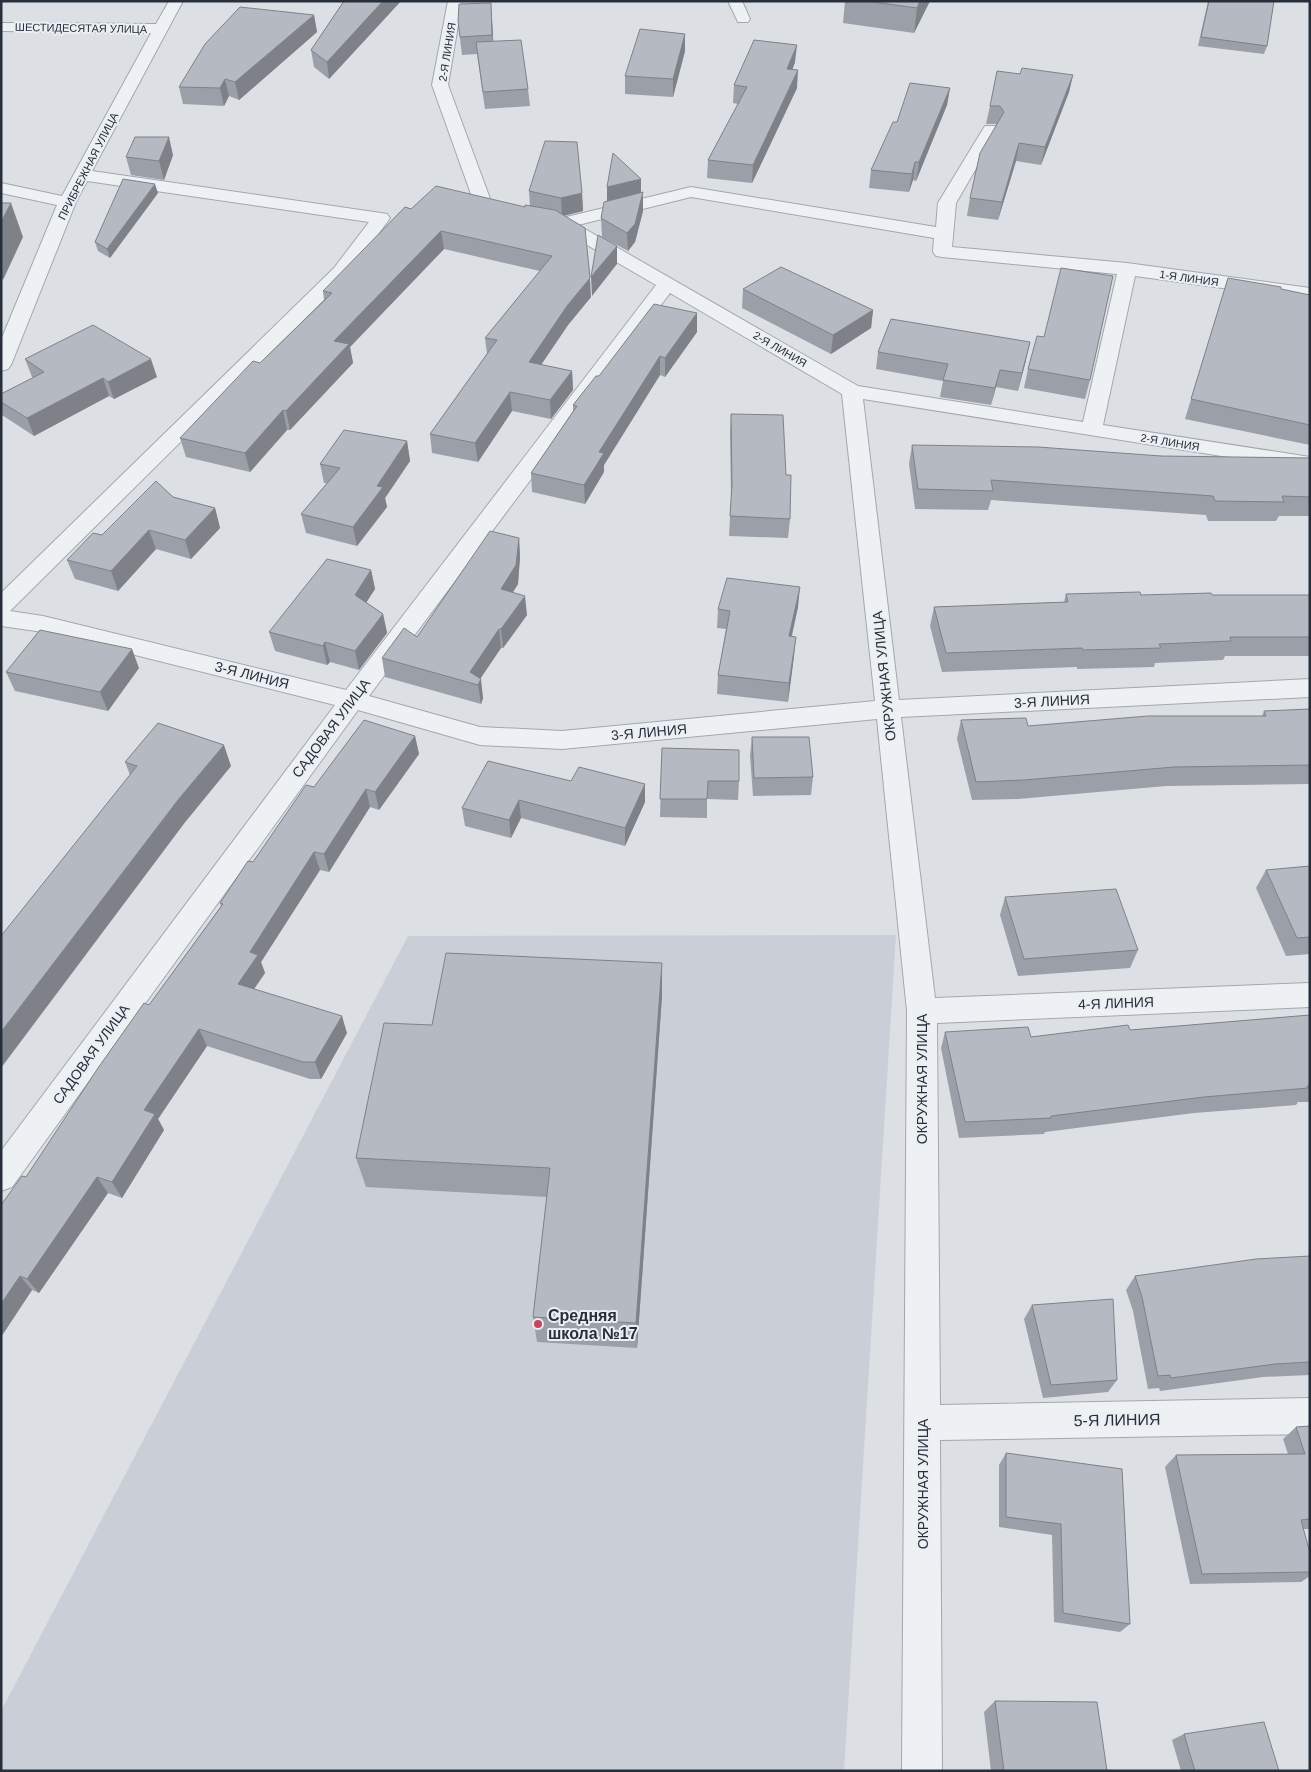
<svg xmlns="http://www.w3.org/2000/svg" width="1311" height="1772" font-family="Helvetica,sans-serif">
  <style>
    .built { fill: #cacfd7 }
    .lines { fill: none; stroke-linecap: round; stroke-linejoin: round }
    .minor-casing { stroke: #a2a7af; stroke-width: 2 }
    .minor { fill: #eef1f4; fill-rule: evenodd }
    .wall { fill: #9b9fa7 }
    .shaded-wall { fill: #7e8288 }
    .building { fill: #b4b9c2; stroke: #7e8288 }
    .poi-dot { fill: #c5465f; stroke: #ebeff3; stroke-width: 2 }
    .labels { text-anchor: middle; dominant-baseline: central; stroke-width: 4; stroke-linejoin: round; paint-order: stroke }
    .far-street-label { font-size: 11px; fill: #272f3b; stroke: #ebeff3 }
    .street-label { font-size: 14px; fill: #272f3b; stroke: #ebeff3 }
    .near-poi-label { font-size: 16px; font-weight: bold; fill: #272f3b; stroke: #ebeff3; text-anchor: start }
    .near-street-label { font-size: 16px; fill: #272f3b; stroke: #ebeff3 }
  </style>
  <rect width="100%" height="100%" fill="#dce0e5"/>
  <path class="built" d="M896 935 844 1771H1V1711L408 936Z"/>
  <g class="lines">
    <defs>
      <path id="minor" d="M169 1H183L92 171 381 213 387 214 390 218 348 276 10 611 43 616 346 690 656 285 556 227 546 225 543 221 546 217 552 216 562 218 691 187 936 227 938 203 983 129 985 126H997L999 129 956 203 952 247 1127 263 1310 288V300L1135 276 1103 425 1310 457V470L863 399 899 700 1310 679V697L901 717 935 998 1310 983V1007L937 1023 940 1405 1310 1398V1434L940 1440 942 1771H902L907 1011 877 719 562 749 480 745 358 710 12 1187 1 1191V1151L335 705 43 632 1 626V593L334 268 369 222 87 181 76 202 11 365 8 369 1 371V340L57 205 1 193V183L62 196 151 33 1 31V23L156 24ZM691 197 934 238 933 252 936 256 942 257 1117 274 1083 422 858 386 578 225ZM670 293 842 394 875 701 562 731 480 727 369 696Z
        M448 1H462L448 85 492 204 516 209 519 213 516 217C505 220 490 215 479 212L476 208 432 85Z
        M728 1H742L750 19 748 22H738Z"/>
    </defs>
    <use href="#minor" class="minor-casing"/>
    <use href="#minor" class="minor"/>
  </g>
  <path class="wall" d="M185 1H230V2Z
    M344 1H401L329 79 314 67 311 50Z
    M845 1H930L914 33 843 23Z
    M1208 1H1274L1267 46 1264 54 1198 46Z
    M314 15 317 32 239 100 229 96 224 106 183 104 179 87Z
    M492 20 493 41 528 89 530 106 485 109 477 54 462 55 458 22Z
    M685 34V51L673 97 625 94V76Z
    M795 62 792 70 797 88 752 183 707 178 708 160 738 104 733 103 734 85Z
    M1020 74 1073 75 1069 92 1041 165 1016 161 998 220 967 216 970 198 997 124H986L990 106Z
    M950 88 947 105 916 181 913 180 909 192 869 188 871 170 897 122Z
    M173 155 164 180 131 175 126 157Z
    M607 187 641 193 643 211 635 242 628 251 602 237 601 218 607 201Z
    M529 191 582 193 583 211 564 216 591 297 568 325 541 365 572 371 573 390 551 419 512 411 478 462 432 453 430 434 487 354 485 338 540 271 444 249 350 347 353 363 290 430H287L250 472 186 457 180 438 260 363 324 300 323 291 411 209 525 207 530 206Z
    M158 193 110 258 98 251 95 242Z
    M1228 278 1281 289 1310 295V445L1185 419Z
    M743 289 873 310 871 328 831 354 742 308Z
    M697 313V332L665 377 660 375 604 465V472L585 504 532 492 531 473 573 411V405L599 376Z
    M878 352 1026 360 1018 391 996 387 991 405 940 397 943 381 876 369Z
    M25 359 157 377 114 399 109 396 34 436 2 415 1 413V394L33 378 32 377Z
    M1028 369 1090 380 1085 399 1024 388Z
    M731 414 790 519 788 538 729 536 731 499 730 433Z
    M407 441 410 461 385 498 387 507 357 546 306 533 301 514 327 483H324L320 464Z
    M912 445 1161 456 1310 458V516H1279L1276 521H1208L1206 515 991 500 988 510 915 509 909 464Z
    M173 497 215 508 220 528 191 559 156 549 118 591 75 579 67 560 102 535Z
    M519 538 520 557 518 584 513 592 527 615 503 648H501L480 679 483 698 481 704 385 677 382 658 417 637Z
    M371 570 375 589 366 602 383 614 387 633 359 670 330 662 327 665 275 651 269 632Z
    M1066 594 1141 595H1310V656H1225L1223 660 1155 663 1154 667 1077 669V667L942 672 930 626 934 607 1064 602Z
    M798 607 792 636 794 656 788 702 717 694 718 675 726 629 717 628 718 609Z
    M139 668 108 711 15 691 6 672Z
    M1310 709V784L1166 786 1018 799 972 800 957 739 961 720 1028 726 1262 716 1264 711Z
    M415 736 419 754 379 810 370 807 329 872 320 870 261 962 265 973 254 989 347 1033 321 1079H310L207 1046 158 1119 164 1130 122 1198 108 1193 39 1293 32 1290 1 1337 26 1177 149 1005 221 906 220 903 314 787Z
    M752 737 813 777 811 795 753 796 750 756Z
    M662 748 739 781 738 800 707 799V818L660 817Z
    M125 762 231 766 186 821 130 775Z
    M571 781 645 784V802L625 846 521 818 511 838 465 826 462 808Z
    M1310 866V954L1286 956 1256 888 1266 870Z
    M1005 897 1138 950 1130 968 1018 976 1000 915Z
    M662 963V996L637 1348 537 1342 533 1317 547 1197 366 1187 356 1158 432 1025Z
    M1310 1015V1102H1298L1296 1105 1194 1113 1045 1132 1044 1134 959 1138 941 1048 945 1032 1031 1037 1130 1030Z
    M1310 1256V1375L1263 1377 1160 1391 1159 1388 1148 1389 1133 1311 1126 1290 1135 1276Z
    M1032 1305 1117 1380 1108 1392 1043 1398 1024 1319Z
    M1310 1426V1529H1303L1310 1553V1576L1301 1582 1190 1584 1165 1467 1176 1455 1288 1454 1283 1439 1296 1427Z
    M1006 1453 1122 1469 1130 1624 1120 1632 1054 1622 1052 1535 999 1527V1465Z
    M995 1701 1107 1771H991L984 1712Z
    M1184 1734 1279 1771H1181L1172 1740Z"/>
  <path class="shaded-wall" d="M383 1H401L329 79 327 62Z
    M920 1H930L914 33 917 8Z
    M491 3 492 20 494 52 492 35Z
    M314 15 317 32 239 100 235 82Z
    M685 34V51L673 97V79Z
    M797 45 795 62 786 87 787 69Z
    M798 70 797 88 752 183 753 165Z
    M1073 75 1069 92 1041 165 1045 147Z
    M225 79 229 96 224 106 220 88Z
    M950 88 947 105 916 181 919 162Z
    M169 137 173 155 164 180 159 161Z
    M1019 143 1016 161 998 220 1002 202Z
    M915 162 913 180 909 192 912 174Z
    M641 179V197L607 205V187Z
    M155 184 158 193 110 258 107 249Z
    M643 192V211L635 242 628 251 627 233Z
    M582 193 583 211 562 216 561 198Z
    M11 203 23 237 3 280 1 276V222Z
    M441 231 444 249 350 347 353 363 290 430 286 411 334 341Z
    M617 246V264L592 296 591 277Z
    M590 278 591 297 568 325 530 381 529 362 567 306Z
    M873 310 871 328 831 354 833 335Z
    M697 313V332L665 377V358Z
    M1030 342 1026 360 1018 391 1022 373Z
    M660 356V375L604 465V472L585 504 584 485 599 452Z
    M151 359 157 377 114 399 108 382Z
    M1000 370 996 387 991 405 995 388Z
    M572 371 573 390 551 419 550 400Z
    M103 378 109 396 34 436 27 418Z
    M510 392 512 411 478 462 475 443Z
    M283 410 287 430 250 472 245 453Z
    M407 441 410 461 385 498 387 507 357 546 353 527 377 486Z
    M215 508 220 528 191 559 185 540Z
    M149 530 156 549 118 591 111 571Z
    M519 538 520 557 518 584 503 608 501 589Z
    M371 570 375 589 359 614 355 595Z
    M800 587 798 607 787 655 789 636Z
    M525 596 527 615 503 648 501 629Z
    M383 614 387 633 359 670 355 651Z
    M499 629 501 648 476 685 470 672Z
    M796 637 794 656 788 702 789 683Z
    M325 642 330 662 327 665 323 646Z
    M132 649 139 668 108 711 100 692Z
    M481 679 483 698 481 704 478 685Z
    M415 736 419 754 379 810 375 792Z
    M224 745 231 766 186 821 1 1068V1032L178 800Z
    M645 784V802L625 846V828Z
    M366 789 370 807 329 872 324 854Z
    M519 800 521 818 511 838 509 820Z
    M314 852 320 870 261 962 265 973 245 1002 238 984 250 952Z
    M662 963V996L637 1348 636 1323Z
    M342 1016 347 1033 321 1079 315 1062Z
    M199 1029 207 1046 158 1119 164 1130 122 1198 112 1182 144 1110Z
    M97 1177 108 1193 39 1293 27 1279Z
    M20 1276 32 1290 1 1337V1304Z"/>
  <path class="building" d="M344 1H383L327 62 311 50Z
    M866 1H920L917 8Z
    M1209 1H1274L1267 46 1201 37Z
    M491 3 492 35 460 37 458 22 459 4Z
    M240 7 314 15 235 82 225 79 220 88 179 87 205 44Z
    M640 29 685 34 673 79 625 76Z
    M521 40 528 89 483 92 476 42Z
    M754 40 797 45 787 69 798 70 753 165 708 160 747 87 734 85Z
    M1022 68 1073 75 1045 147 1019 143 1002 202 970 198 980 153 1004 112 1000 106H990L997 71 1020 74Z
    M910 83 950 88 919 162H915L912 174 871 170 893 122H897Z
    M135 137H169L159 161 126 157Z
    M545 141 577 142 582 193 561 198 529 191Z
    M613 153 641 179 607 187Z
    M123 179 155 184 107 249 95 242Z
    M436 186 525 207V205L555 210 585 228 590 278 567 306 529 362 572 371 550 400 510 392 475 443 430 434 497 340 485 338 552 256 441 231 334 341 349 344 286 411 283 410 245 453 180 438 253 361 260 363 332 293 323 291 405 207 411 209Z
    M643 192 635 224 627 233 601 218 604 202Z
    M1 203H11L1 222Z
    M598 235 617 246 591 277Z
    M781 267 873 310 833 335 743 289Z
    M1061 268 1113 276 1090 380 1028 369 1037 336 1044 337Z
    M1228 278 1281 287V289L1310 295V425L1191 399Z
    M654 304 697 313 665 358 660 356 599 452 604 453 584 485 531 473 577 406 573 405 596 376H599Z
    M891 319 1030 342 1022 373 1000 370 995 388 943 380 948 364 878 352Z
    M93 325 151 359 108 382 103 378 27 418 1 402V394L44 372 25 359Z
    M731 414 783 415 786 475H791L790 519 730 516 732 485Z
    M344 430 407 441 377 486 383 487 353 527 301 514 340 468 320 464Z
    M912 445 1038 447 1161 456 1310 458V497L1282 496 1284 502 1215 501 1213 496 991 480 993 491 918 489Z
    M156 481 173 497 215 508 185 540 149 530 111 571 67 560 93 533 102 535Z
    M490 531 519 538 516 565 501 589 525 596 501 629H499L470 672 481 679 478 685 382 658 404 628 417 637Z
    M327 559 371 570 355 595 383 614 355 651 325 642 323 646 269 632Z
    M727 578 800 587 789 636 796 637 789 683 718 675 730 611 718 609Z
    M1140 592 1141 595 1211 593 1212 595H1310V637H1230L1231 641 1159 644 1161 648 1083 650 1082 648 946 653 934 607 1068 602 1066 594Z
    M40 630 132 649 100 692 6 672Z
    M1310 709V765L1174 767 1024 780 976 782 961 720 1026 718 1028 726 1148 716H1266L1264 711Z
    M364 720 415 736 375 792 366 789 324 854 314 852 250 952 258 955 238 984 342 1016 315 1062H303L199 1029 144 1110 155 1114 112 1182 97 1177 27 1279 20 1276 1 1304V1205L22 1176 26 1177 98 1068 144 1003 149 1005 223 904 220 903 248 861 253 862 306 785 314 787Z
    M158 723 224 745 178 800 1 1032V936L137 766 125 762Z
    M752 737H809L813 777 754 778Z
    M662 748 739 750V781H708L707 799H660Z
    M488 761 571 781 579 767 645 784 625 828 519 800 509 820 462 808Z
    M1310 866V937L1297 938 1266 870Z
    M1116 889 1138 950 1024 959 1005 897Z
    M446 953 662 963 636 1323 533 1317 550 1168 356 1158 384 1023 432 1025Z
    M1310 1015V1086H1307L1308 1088 1204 1097 1051 1116V1118L965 1122 945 1032 1028 1027 1031 1037 1128 1025 1130 1030Z
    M1310 1256V1362L1275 1364 1171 1378 1170 1375 1158 1376 1142 1297 1135 1276 1256 1259Z
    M1113 1299 1117 1380 1051 1385 1032 1305Z
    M1310 1426V1519L1301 1520 1310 1553V1572L1202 1574 1176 1455 1305 1454 1296 1427Z
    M1006 1453 1122 1469 1130 1624 1063 1613 1061 1524 1006 1517Z
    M995 1701 1097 1702 1107 1771H1004Z
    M1264 1722 1279 1771H1195L1184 1734Z"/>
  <circle class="poi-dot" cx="538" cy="1324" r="5"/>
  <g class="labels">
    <g class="far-street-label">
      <text transform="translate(81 28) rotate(1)">ШЕСТИДЕСЯТАЯ УЛИЦА</text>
      <text transform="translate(447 52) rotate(-81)">2-Я ЛИНИЯ</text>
      <text transform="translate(88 166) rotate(-63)">ПРИБРЕЖНАЯ УЛИЦА</text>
      <text transform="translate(1189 278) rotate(8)">1-Я ЛИНИЯ</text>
      <text transform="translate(780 349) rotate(30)">2-Я ЛИНИЯ</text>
      <text transform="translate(1170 442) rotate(9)">2-Я ЛИНИЯ</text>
    </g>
    <g class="street-label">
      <text transform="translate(252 675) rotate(14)">3-Я ЛИНИЯ</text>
      <text transform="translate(884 676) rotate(-96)">ОКРУЖНАЯ УЛИЦА</text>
      <text transform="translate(1052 701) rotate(-3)">3-Я ЛИНИЯ</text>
      <text transform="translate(331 728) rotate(-53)">САДОВАЯ УЛИЦА</text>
      <text transform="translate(649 732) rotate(-5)">3-Я ЛИНИЯ</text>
      <text transform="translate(1116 1003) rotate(-2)">4-Я ЛИНИЯ</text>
      <text transform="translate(91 1054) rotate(-54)">САДОВАЯ УЛИЦА</text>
      <text transform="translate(922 1079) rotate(-90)">ОКРУЖНАЯ УЛИЦА</text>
      <text transform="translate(923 1484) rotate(-90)">ОКРУЖНАЯ УЛИЦА</text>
    </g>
    <g class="near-poi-label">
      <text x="548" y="1315">Средняя<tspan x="548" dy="18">школа №17</tspan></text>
    </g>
    <g class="near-street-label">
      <text transform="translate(1117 1420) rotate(-1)">5-Я ЛИНИЯ</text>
    </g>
  </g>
  <rect width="1311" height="1772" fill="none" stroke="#272f3b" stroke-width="5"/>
</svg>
